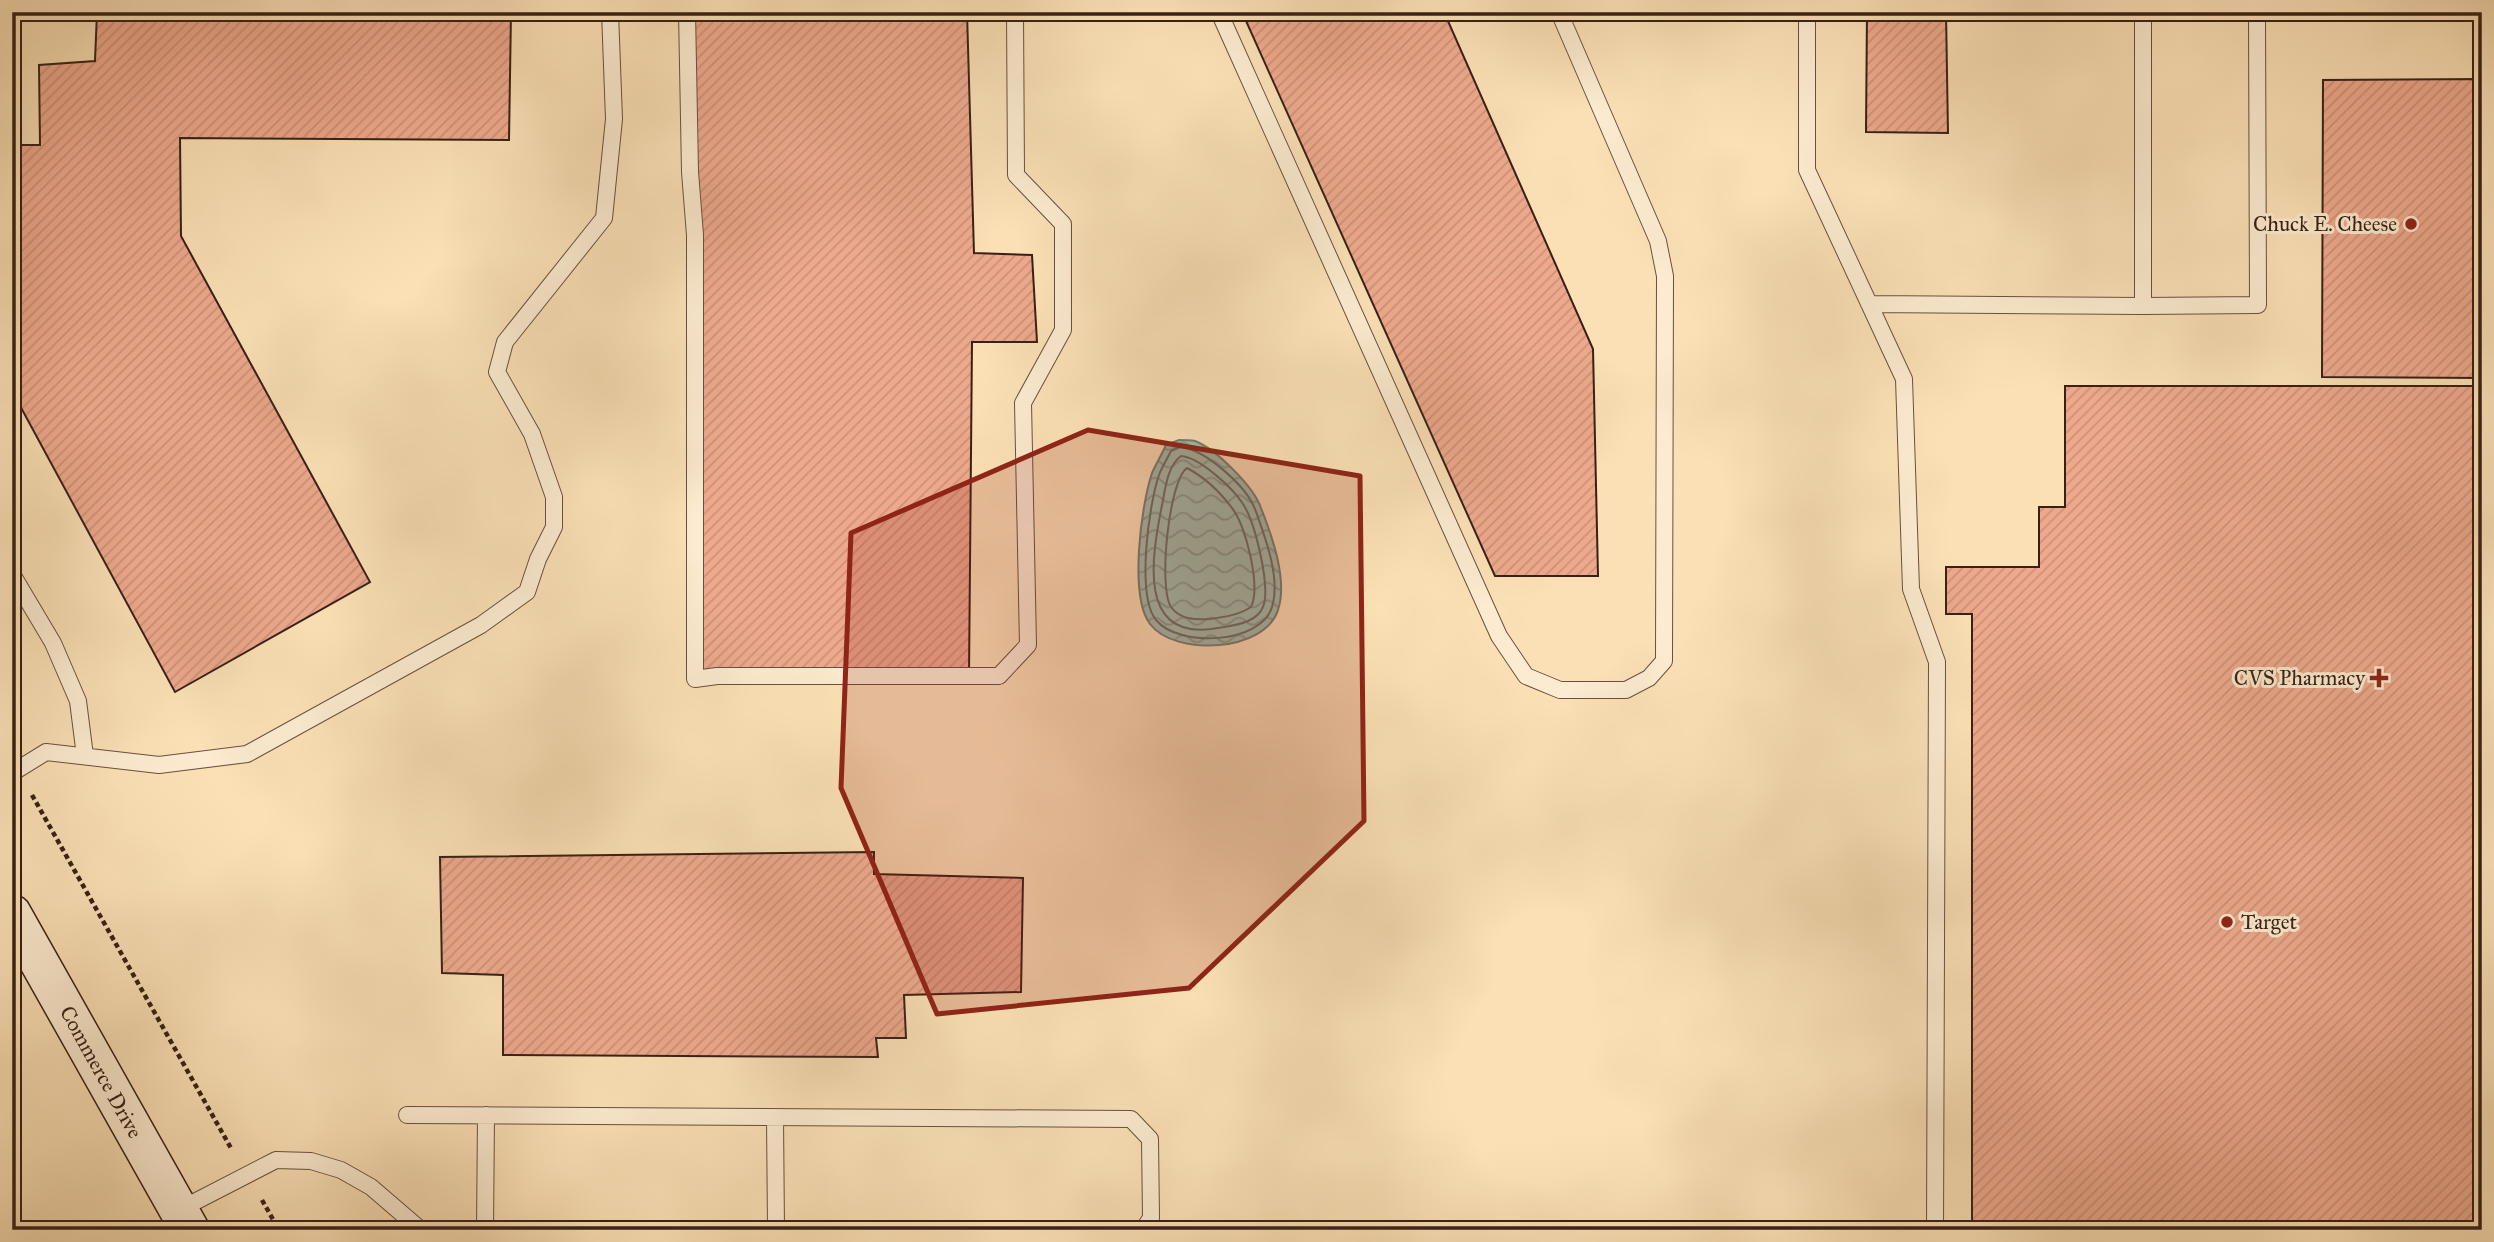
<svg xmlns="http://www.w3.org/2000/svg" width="2494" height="1242" font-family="'IM FELL Great Primer',serif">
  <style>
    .water { fill: url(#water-waves); stroke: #767e6e; stroke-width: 2 }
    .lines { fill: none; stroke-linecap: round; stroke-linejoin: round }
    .shore { stroke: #6c6e60; stroke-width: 2 }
    .building { fill: url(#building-hatch); stroke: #382016; stroke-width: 2 }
    .lane-casing { stroke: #69503e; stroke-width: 18 }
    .secondary-casing { stroke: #382016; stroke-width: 41 }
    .path { stroke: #382016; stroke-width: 4.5; stroke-dasharray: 5 3.5; stroke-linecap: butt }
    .lane { stroke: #fcebd0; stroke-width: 16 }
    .secondary { stroke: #fcebd0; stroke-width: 38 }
    .marked { fill: #8f2418; fill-opacity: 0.2; stroke: #8f2418; stroke-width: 5; stroke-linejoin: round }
    .poi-dot { fill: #8f2418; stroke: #fcebd0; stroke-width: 2.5 }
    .labels { text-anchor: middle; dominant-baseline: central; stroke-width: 6; stroke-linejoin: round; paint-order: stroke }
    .poi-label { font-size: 21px; fill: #382016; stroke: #fcebd0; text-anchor: end }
    .street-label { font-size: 21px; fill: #382016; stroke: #fcebd0 }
  </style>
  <defs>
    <pattern id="water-waves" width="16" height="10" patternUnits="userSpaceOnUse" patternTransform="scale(1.75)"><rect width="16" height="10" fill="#9fbda9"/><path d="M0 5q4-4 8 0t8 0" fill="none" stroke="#839989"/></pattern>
    <pattern id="building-hatch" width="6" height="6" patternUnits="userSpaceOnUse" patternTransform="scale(1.75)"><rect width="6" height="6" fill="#eea98d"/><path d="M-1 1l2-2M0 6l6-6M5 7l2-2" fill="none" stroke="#cd9179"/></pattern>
  </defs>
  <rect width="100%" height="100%" fill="#fbe0b6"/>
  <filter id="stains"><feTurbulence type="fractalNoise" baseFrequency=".00286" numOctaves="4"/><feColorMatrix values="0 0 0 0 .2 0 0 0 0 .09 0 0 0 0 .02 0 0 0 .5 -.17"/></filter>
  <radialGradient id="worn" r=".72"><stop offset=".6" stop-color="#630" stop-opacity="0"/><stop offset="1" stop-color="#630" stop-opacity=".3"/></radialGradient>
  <path class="water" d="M1179 440C1184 440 1190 440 1195 441 1216 449 1254 487 1261 508 1272 536 1288 580 1278 610 1265 652 1175 657 1150 624 1129 596 1141 506 1152 473 1156 464 1162 454 1166 445Z"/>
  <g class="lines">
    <path class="shore" d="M1180 447C1205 449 1246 486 1255 509 1265 537 1281 578 1272 607 1261 644 1179 648 1156 620 1136 595 1149 504 1159 475 1162 467 1167 459 1171 451Z
      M1181 456C1199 457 1233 488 1243 504 1255 522 1271 587 1263 607 1260 614 1255 618 1248 621 1237 626 1223 627 1211 629 1138 638 1152 557 1161 510 1165 493 1166 467 1181 456Z
      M1187 468C1204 477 1220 492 1232 508 1246 525 1261 587 1251 607 1239 615 1224 617 1210 619 1197 620 1180 620 1171 607 1158 587 1169 480 1187 468Z"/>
  </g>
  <path class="building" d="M97 12H511L509 140 180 138 181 236 370 582 175 692 12 391V145H40L39 65 95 61Z
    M686 12H967L974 253 1032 255 1037 342H972L969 676 695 679Z
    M1242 12H1444L1593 349 1598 576H1495Z
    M1867 12H1946L1948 133 1866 132Z
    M2482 79V378L2322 377 2323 80Z
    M2065 386H2482V1230H1972V614H1946V567H2039V507H2065Z
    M874 852V874L1023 878 1021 992 904 995 906 1038H876L878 1057 503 1055V975L442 973 440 857Z"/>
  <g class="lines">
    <defs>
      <path id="lane" d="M687 12 690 172 695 235V679L717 676H999L1028 645 1023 403 1063 330V224L1016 175 1015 12
        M1219 12 1499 636 1526 676 1560 690H1626L1649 678 1664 661 1665 276 1658 241 1559 12
        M1807 12V170L1904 379 1911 589 1937 662 1935 1230
        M2143 12V306L2258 305 2257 12
        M1869 304 2143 306
        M12 574 53 643 78 701 85 756
        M12 773 46 752 159 765 247 754 481 625 527 592 538 559 554 527V497L532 434 497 372 505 342 604 218 614 119 610 12
        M407 1115 1131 1119 1150 1139 1151 1218 1143 1230
        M775 1117 776 1230
        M179 1210 276 1160 311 1161 341 1170 371 1187 421 1230
        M485 1230 486 1115"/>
      <path id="secondary" d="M12 914 190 1230"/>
    </defs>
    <use href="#lane" class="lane-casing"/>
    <use href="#secondary" class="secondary-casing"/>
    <path class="path" d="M32 795 232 1150
      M262 1200 279 1230"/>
    <use href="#lane" class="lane"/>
    <use href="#secondary" class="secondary"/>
  </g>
  <path class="marked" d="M1088 430 1360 476 1364 821 1189 988 937 1014 841 788 851 533Z"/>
  <g class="poi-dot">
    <circle cx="2411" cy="224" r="7"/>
    <path d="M2375.5 667.5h7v7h7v7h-7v7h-7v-7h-7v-7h7z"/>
    <circle cx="2227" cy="922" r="7"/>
  </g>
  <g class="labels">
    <g class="poi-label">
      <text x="2397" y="224">Chuck E. Cheese</text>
      <text x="2365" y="678">CVS Pharmacy</text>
      <text x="2241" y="922" text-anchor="start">Target</text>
    </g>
    <g class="street-label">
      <text transform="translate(101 1072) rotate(61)">Commerce Drive</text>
    </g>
  </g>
  <rect width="2494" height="1242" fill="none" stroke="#fbe0b6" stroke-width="42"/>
  <rect x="14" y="14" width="2466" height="1214" fill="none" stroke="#382016" stroke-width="3.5"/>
  <rect x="21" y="21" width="2452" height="1200" fill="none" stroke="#382016" stroke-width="2"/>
  <rect width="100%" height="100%" filter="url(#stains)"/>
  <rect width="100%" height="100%" fill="url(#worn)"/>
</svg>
